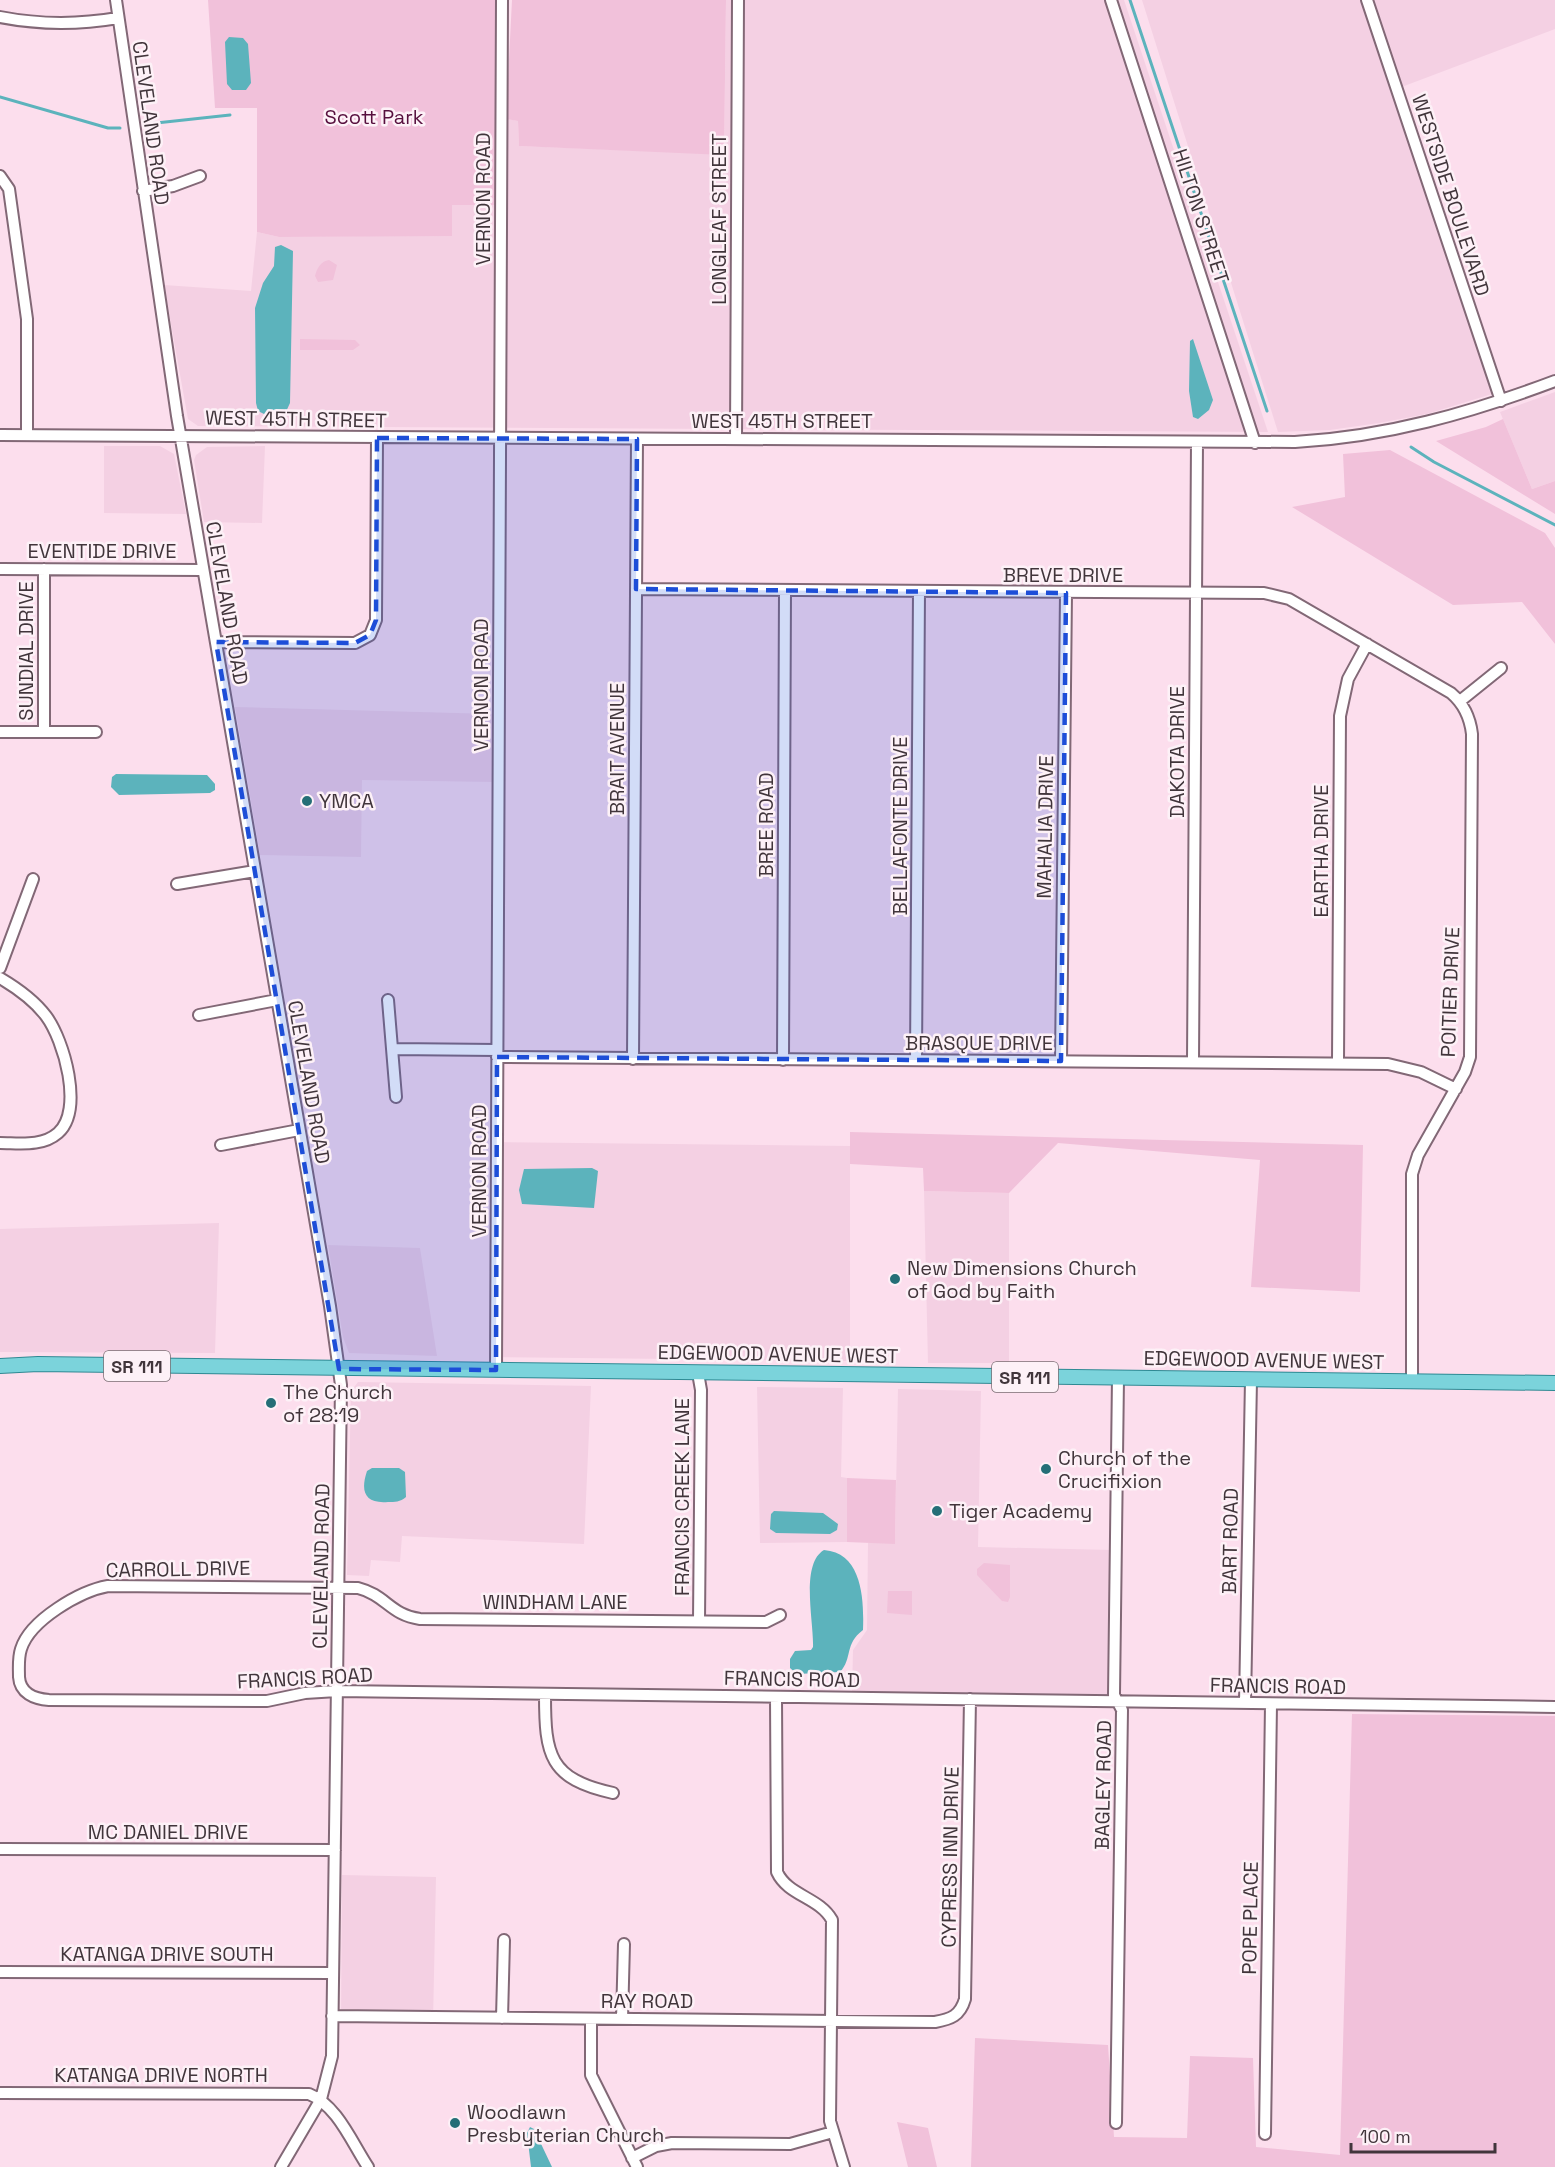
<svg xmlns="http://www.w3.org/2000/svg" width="1555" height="2167" font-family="'Space Grotesk',sans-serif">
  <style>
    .built { fill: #f4d0e3 }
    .green { fill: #f1c1da }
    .water { fill: #5cb3bc }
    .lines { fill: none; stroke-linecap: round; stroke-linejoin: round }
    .stream { stroke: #5cb3bc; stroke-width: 3 }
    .minor-casing { stroke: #826876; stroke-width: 14 }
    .major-casing { stroke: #2e8993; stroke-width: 16 }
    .minor { stroke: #fff; stroke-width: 10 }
    .major { stroke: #7bd3db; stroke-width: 14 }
    .marked { fill: #1d4ed8; fill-opacity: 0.2; stroke: #1d4ed8; stroke-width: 4.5; stroke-dasharray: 12 8; stroke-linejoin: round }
    .poi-dot { fill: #256f77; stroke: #fdf1f7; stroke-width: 2 }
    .labels { text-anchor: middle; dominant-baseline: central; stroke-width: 5; stroke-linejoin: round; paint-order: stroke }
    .shield { fill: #fdf1f7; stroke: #796d73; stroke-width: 1.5 }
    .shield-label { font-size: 18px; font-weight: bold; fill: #41353b }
    .park-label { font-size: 20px; fill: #570f3e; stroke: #fdf1f7 }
    .street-label { font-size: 20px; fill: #41353b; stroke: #fdf1f7 }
    .poi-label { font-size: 20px; fill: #41353b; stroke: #fdf1f7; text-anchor: start }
  </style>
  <rect width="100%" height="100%" fill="#fcdeed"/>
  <path class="built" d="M726 0H1124L1268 432 198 426 188 419 164 285 251 291 257 232 279 237 452 235V205L497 117 518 121 519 146 724 154Z
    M1142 0H1555V29L1391 91 1492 394 1427 414 1379 423 1330 430 1278 432Z
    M1555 392V481L1532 489 1500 412Z
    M104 446H160L174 454 186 514 104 513Z
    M265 446 262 523 204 522 194 460 196 455 207 447Z
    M235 707 493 714 494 782 362 780 361 857 260 855Z
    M492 1142 850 1146V1361L490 1357Z
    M924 1191 1009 1193V1363H928Z
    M219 1223 215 1353 0 1352V1229Z
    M328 1245 420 1248 437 1356 349 1353 343 1337Z
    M358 1382 591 1386 584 1544 402 1536 400 1562 371 1560 369 1576 347 1575 351 1391Z
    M757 1387 843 1388 841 1477 847 1478V1542L760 1543Z
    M898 1389 981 1391 978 1547 1112 1550 1109 1697 852 1694 853 1650 867 1630 868 1543H895Z
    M342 1875 436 1877 433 2022H341Z"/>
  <path class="green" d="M208 0H497V205H452V236L279 237 257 232V108H215Z
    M512 0H726L724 155 519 146 518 121 506 119Z
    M329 260 337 265 333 280 318 282 315 276C317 268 321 261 329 260Z
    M300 339 355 340 360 345 353 350H300Z
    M1503 419 1532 489 1555 481V514L1436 441 1486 427Z
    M1390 450 1545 533 1555 548V644L1522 602 1453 605 1292 507 1345 497 1343 454Z
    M850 1132 1363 1145 1360 1292 1251 1287 1260 1160 1058 1143 1009 1193 924 1191 923 1168 850 1164Z
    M847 1478 896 1480 895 1544 847 1542Z
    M984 1563 1010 1565V1597L1008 1602 1002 1601 977 1575V1569Z
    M888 1591H912V1615L887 1613Z
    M1352 1714 1555 1716V2167H971L975 2038 1108 2045 1114 2137 1187 2138 1190 2056 1253 2058 1256 2147 1340 2155Z
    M897 2122 928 2128 937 2167H908Z"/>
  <path class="water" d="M229 37 243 38 248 44 251 83 246 90H232L227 84 225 42Z
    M281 245 293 251 290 403 284 416 266 415 258 411 256 403 255 308 263 283 274 266 275 247Z
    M1193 339 1213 400 1209 410 1198 419 1193 417 1189 391 1190 341Z
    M116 774 207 775 215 784V790L210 793 119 795 111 787 112 777Z
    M592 1168 598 1171 594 1208 522 1204 519 1190 524 1169Z
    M372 1468H399L405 1472 406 1497C400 1502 395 1502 388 1502 365 1504 360 1492 367 1471Z
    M774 1511 823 1513 838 1524 837 1530 830 1534 776 1533 770 1529 771 1514Z
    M824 1550C863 1553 864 1601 863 1630 844 1644 853 1658 840 1672L797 1674 790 1668V1659L795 1651 811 1650 813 1647C814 1622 800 1564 824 1550Z
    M530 2127 534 2129 552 2167H531L527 2133Z"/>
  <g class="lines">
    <path class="stream" d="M1130 0 1267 411
      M0 97 108 128H120
      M147 124 230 115
      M1411 447 1434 462 1555 525"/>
    <defs>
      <path id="minor" d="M116 0 177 416 330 1306 341 1385 332 2056 321 2099 281 2167
        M1111 0 1255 443
        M1367 0 1501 401
        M0 17C41 25 77 25 118 18
        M0 176 9 189 27 319V435
        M143 191 173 186 200 176
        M0 435 1295 442C1386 437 1470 413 1555 381
        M736 439 738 0
        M0 569 203 570
        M636 589 1264 593 1289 599 1451 693C1464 704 1470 717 1472 734L1470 1057 1465 1072 1418 1155 1412 1174V1382
        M216 642 355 643 370 635 376 620 377 438
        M1460 701 1501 668
        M0 732H96
        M44 732V569
        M177 884 255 871
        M0 968 33 879
        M0 978C17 988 34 1000 46 1016 64 1040 84 1110 58 1133 42 1147 19 1143 0 1143
        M388 1000 396 1097
        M199 1015 277 1000
        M392 1049 497 1050
        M497 1057 1388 1064 1421 1072 1456 1089
        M633 1059 637 439
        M783 1060 785 591
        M916 1060 919 591
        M1061 1061 1066 593
        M1193 1061 1197 442
        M1338 1063 1340 716 1348 679 1367 644
        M221 1145 299 1130
        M496 1370 502 0
        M698 1373 701 1390 699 1621
        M780 1615 766 1622 420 1619C390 1615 386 1595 358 1588L108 1586C80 1591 30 1620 21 1649 18 1658 19 1668 19 1677 20 1693 34 1699 49 1700L267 1701 305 1693 337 1691 1555 1707
        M545 1695C545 1755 549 1779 613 1793
        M776 1697 777 1872C788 1896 819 1897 832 1920L830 2121 844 2167
        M1245 1703 1251 1380
        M0 1849 335 1850
        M0 1972 333 1973
        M332 2016 935 2022C951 2019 960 2016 965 1999L970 1699
        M502 2018 504 1940
        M591 2019V2075L637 2167
        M622 2019 624 1944
        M0 2093 309 2094C337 2105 352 2143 368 2167
        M1116 2123 1122 1710 1114 1695 1118 1378
        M1265 2134 1271 1704
        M632 2158 656 2146 672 2143 790 2144 833 2132"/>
      <path id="major" d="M0 1366 38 1364 1555 1383"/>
    </defs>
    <use href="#minor" class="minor-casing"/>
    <use href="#major" class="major-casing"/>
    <use href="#minor" class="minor"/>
    <use href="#major" class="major"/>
  </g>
  <path class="marked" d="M377 438 637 439 636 589 1066 593 1061 1061 497 1057 496 1370 339 1369 216 642 355 643 370 635 376 620Z"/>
  <g class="poi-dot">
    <circle cx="307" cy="801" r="6"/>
    <circle cx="895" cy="1279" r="6"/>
    <circle cx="271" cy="1403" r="6"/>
    <circle cx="1046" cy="1469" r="6"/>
    <circle cx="937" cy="1511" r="6"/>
    <circle cx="455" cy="2123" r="6"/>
  </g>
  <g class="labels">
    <g class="shield">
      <rect x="104" y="1351" width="66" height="30" rx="4.5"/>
      <rect x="992" y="1362" width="66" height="30" rx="4.5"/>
    </g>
    <g class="shield-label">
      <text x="137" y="1366">SR 111</text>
      <text x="1025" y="1377">SR 111</text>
    </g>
    <g class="park-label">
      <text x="374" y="117">Scott Park</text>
    </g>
    <g class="street-label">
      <text transform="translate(151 123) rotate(82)">CLEVELAND ROAD</text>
      <text transform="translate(1451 195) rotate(72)">WESTSIDE BOULEVARD</text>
      <text transform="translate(483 199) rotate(-90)">VERNON ROAD</text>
      <text transform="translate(1201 216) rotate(72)">HILTON STREET</text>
      <text transform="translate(719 219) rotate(-90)">LONGLEAF STREET</text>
      <text transform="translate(296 419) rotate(1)">WEST 45TH STREET</text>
      <text x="782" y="421">WEST 45TH STREET</text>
      <text x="102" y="551">EVENTIDE DRIVE</text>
      <text x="1063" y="575">BREVE DRIVE</text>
      <text transform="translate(227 603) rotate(80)">CLEVELAND ROAD</text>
      <text transform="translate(26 651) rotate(-90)">SUNDIAL DRIVE</text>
      <text transform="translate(481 685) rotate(-90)">VERNON ROAD</text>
      <text transform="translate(617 749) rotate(-90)">BRAIT AVENUE</text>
      <text transform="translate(1177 752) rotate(-90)">DAKOTA DRIVE</text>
      <text transform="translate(766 825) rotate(-90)">BREE ROAD</text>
      <text transform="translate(900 826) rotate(-90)">BELLAFONTE DRIVE</text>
      <text transform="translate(1045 827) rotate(-89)">MAHALIA DRIVE</text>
      <text transform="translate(1321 851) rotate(-90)">EARTHA DRIVE</text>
      <text transform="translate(1450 992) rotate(-88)">POITIER DRIVE</text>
      <text x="979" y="1043">BRASQUE DRIVE</text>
      <text transform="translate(309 1082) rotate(80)">CLEVELAND ROAD</text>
      <text transform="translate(479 1171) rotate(-90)">VERNON ROAD</text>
      <text transform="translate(778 1354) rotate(1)">EDGEWOOD AVENUE WEST</text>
      <text transform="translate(1264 1360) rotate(1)">EDGEWOOD AVENUE WEST</text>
      <text transform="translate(682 1497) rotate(-90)">FRANCIS CREEK LANE</text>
      <text transform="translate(1230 1541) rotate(-89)">BART ROAD</text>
      <text transform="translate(321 1566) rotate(-89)">CLEVELAND ROAD</text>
      <text transform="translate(178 1569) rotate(-1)">CARROLL DRIVE</text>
      <text x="555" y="1602">WINDHAM LANE</text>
      <text transform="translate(305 1678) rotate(-3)">FRANCIS ROAD</text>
      <text transform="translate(792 1679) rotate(1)">FRANCIS ROAD</text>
      <text transform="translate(1278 1686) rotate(1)">FRANCIS ROAD</text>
      <text transform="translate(1103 1785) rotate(-89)">BAGLEY ROAD</text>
      <text x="168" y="1832">MC DANIEL DRIVE</text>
      <text transform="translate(950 1857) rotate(-89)">CYPRESS INN DRIVE</text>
      <text transform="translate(1250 1918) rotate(-89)">POPE PLACE</text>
      <text x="167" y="1954">KATANGA DRIVE SOUTH</text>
      <text x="647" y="2001">RAY ROAD</text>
      <text x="161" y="2075">KATANGA DRIVE NORTH</text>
    </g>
    <g class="poi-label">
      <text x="319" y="801">YMCA</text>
      <text x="907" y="1268">New Dimensions Church<tspan x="907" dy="23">of God by Faith</tspan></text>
      <text x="283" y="1392">The Church<tspan x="283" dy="23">of 28:19</tspan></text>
      <text x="1058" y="1458">Church of the<tspan x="1058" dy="23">Crucifixion</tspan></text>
      <text x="949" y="1511">Tiger Academy</text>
      <text x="467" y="2112">Woodlawn<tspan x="467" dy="23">Presbyterian Church</tspan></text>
    </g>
  </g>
  <path d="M1351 2143v9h144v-9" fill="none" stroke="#41353b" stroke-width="3"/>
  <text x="1360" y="2143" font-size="18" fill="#41353b" stroke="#fdf1f7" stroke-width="4.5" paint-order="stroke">100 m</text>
</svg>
